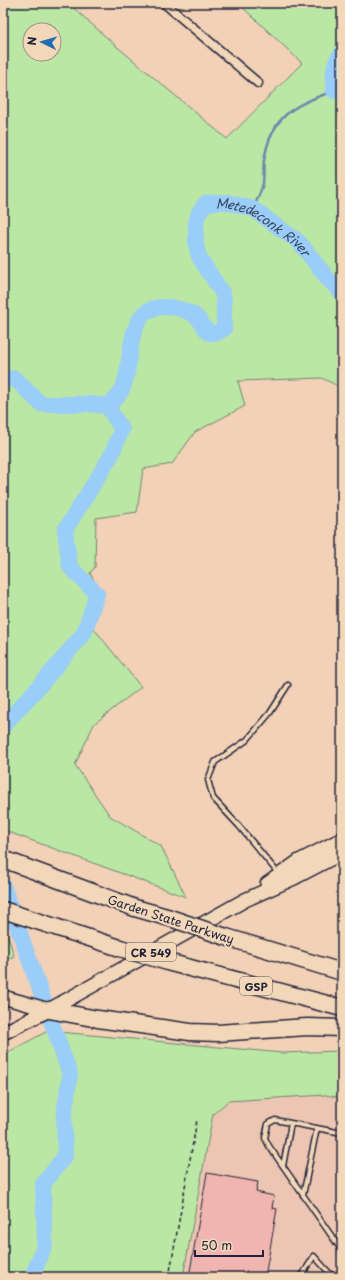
<svg xmlns="http://www.w3.org/2000/svg" width="345" height="1280" font-family="'Playpen Sans',sans-serif">
  <style>
    .built { fill: #edc6b3 }
    .green { fill: #bbe7a4; stroke: #6e8470; fill-rule: evenodd }
    .lines { fill: none; stroke-linecap: round; stroke-linejoin: round }
    .stream { stroke: #6a89ac; stroke-width: 2.5 }
    .river { stroke: #9acdf7; stroke-width: 16 }
    .building { fill: #f0b5b0; stroke: #22223b }
    .service-casing { stroke: #22223b; stroke-width: 7 }
    .minor-casing { stroke: #22223b; stroke-width: 11 }
    .primary-casing { stroke: #22223b; stroke-width: 16 }
    .motorway-casing { stroke: #22223b; stroke-width: 19 }
    .path { stroke: #22223b; stroke-width: 1.5; stroke-dasharray: 4 3; stroke-linecap: butt }
    .service { stroke: #f2d8b9; stroke-width: 4 }
    .minor { stroke: #f2d8b9; stroke-width: 8 }
    .primary { stroke: #f2d8b9; stroke-width: 13 }
    .motorway { stroke: #f2d8b9; stroke-width: 16 }
    .motorway-bridge-casing { stroke: #22223b; stroke-width: 19; stroke-linecap: butt }
    .motorway-bridge { stroke: #f2d8b9; stroke-width: 16 }
    .labels { text-anchor: middle; dominant-baseline: central; stroke-width: 4; stroke-linejoin: round; paint-order: stroke }
    .shield { fill: #f2d8b9; stroke: #605961; stroke-width: 1 }
    .shield-label { font-size: 11px; font-weight: bold; fill: #22223b }
    .street-label { font-size: 12px; fill: #22223b; stroke: #f2d8b9 }
    .water-label { font-size: 13px; font-style: italic; fill: #3a4461; stroke: #f2d8b9 }
  </style>
  <rect width="100%" height="100%" fill="#f2d1b7"/>
  <filter id="ink" filterUnits="userSpaceOnUse"><feTurbulence type="fractalNoise" baseFrequency=".025" numOctaves="2"/><feDisplacementMap in="SourceGraphic" scale="8" xChannelSelector="R" yChannelSelector="G"/><feConvolveMatrix kernelMatrix="1 2 1 2 8 2 1 2 1" color-interpolation-filters="sRGB"/></filter>
  <g filter="url(#ink)">
    <path class="built" d="M326 1095 342 1098V1277H183L213 1114 228 1101Z"/>
    <path class="green" d="M3 3H68L115 45 227 139 302 63 238 3H342V388L322 378 238 381 245 406 195 432 172 464 143 469 137 512 96 518 95 567 90 573 94 580 91 625 141 687 94 724 75 765 110 816 161 846 186 897 3 830ZM30 30H54V54H30Z
      M3 931 7 932 14 956 3 961Z
      M57 1026 59 1032 282 1053 342 1051V1098L326 1095 228 1101 213 1114 183 1277H3V1055Z"/>
    <g class="lines">
      <path class="stream" d="M253 209C257 200 261 192 263 183 264 176 263 168 264 161 271 115 294 105 334 91
        M340 291 342 289"/>
      <g class="river">
        <path d="M342 53C332 64 333 76 334 91H342"/>
        <path d="M3 380 14 378 41 404H89L107 406"/>
        <path id="s1" d="M107 406C116 400 120 395 124 385 133 361 125 305 165 307 174 307 186 310 194 315 201 319 203 328 209 333H217L224 329V301L223 294 199 257 196 244V223L199 212 206 203 227 202 253 209 299 242 328 279 342 293"/>
        <path d="M3 726 44 681 84 633 97 594 70 567 65 530 111 456 122 429 107 406"/>
        <path d="M3 886 70 1074 64 1116 65 1156 43 1184 45 1244 32 1277"/>
      </g>
    </g>
    <path class="building" d="M207 1173 258 1182 256 1192 274 1196 272 1208 277 1209 265 1277H189Z"/>
    <g class="lines">
      <defs>
        <path id="service" d="M278 873 239 826 213 798 208 780 215 762 247 740 270 713 288 685
          M342 1133 275 1120 268 1124 265 1138 269 1146 342 1251
          M283 1166 291 1123
          M303 1195 317 1128
          M301 1277 314 1256 333 1277"/>
        <path id="minor" d="M164 3 258 83"/>
        <path id="primary" d="M267 884 299 861 342 839
          M3 997 49 1010
          M3 1033 49 1010 245 900 294 878 342 853"/>
        <path id="motorway" d="M3 859 135 908 170 918
          M3 910 120 948
          M226 937 342 972
          M171 963 342 1008
          M49 1010 98 1019 190 1032 218 1033 307 1027 342 1028"/>
      </defs>
      <use href="#service" class="service-casing"/>
      <use href="#minor" class="minor-casing"/>
      <use href="#primary" class="primary-casing"/>
      <use href="#motorway" class="motorway-casing"/>
      <path class="path" d="M169 1277 197 1120"/>
      <use href="#service" class="service"/>
      <use href="#minor" class="minor"/>
      <use href="#primary" class="primary"/>
      <use href="#motorway" class="motorway"/>
      <defs>
        <path id="motorway-bridge" d="M170 918 226 937
          M120 948 171 963"/>
      </defs>
      <use href="#motorway-bridge" class="motorway-bridge-casing"/>
      <use href="#motorway-bridge" class="motorway-bridge"/>
    </g>
  </g>
  <g class="labels">
    <g class="shield">
      <rect x="126" y="943" width="50" height="18" rx="3"/>
      <rect x="240" y="977" width="32" height="18" rx="3"/>
    </g>
    <g class="shield-label">
      <text x="151" y="952">CR 549</text>
      <text x="256" y="986">GSP</text>
    </g>
    <g class="street-label">
      <text transform="translate(171 919) rotate(18)">Garden State Parkway</text>
    </g>
    <g class="water-label">
      <text stroke="none"><textPath href="#s1" startOffset="396">Metedeconk River</textPath></text>
    </g>
  </g>
  <rect width="345" height="1280" fill="none" stroke="#f2d8b9" stroke-width="16"/>
  <rect x="8" y="8" width="329" height="1264" fill="none" stroke="#22223b" stroke-width="1.5" filter="url(#ink)"/>
  <g transform="translate(42 42) rotate(275)"><circle r="19" fill="#f2d8b9" stroke="#9f8f87"/>
  <path d="M0-3L7 15L0 10L-7 15Z" fill="#1f6fb2"/>
  <text y="-6" font-size="11" font-weight="bold" text-anchor="middle" fill="#22223b">N</text>
  </g>
  <path d="M195 1250v6h68v-6" fill="none" stroke="#22223b" stroke-width="2"/>
  <text x="201" y="1250" font-size="12" fill="#22223b" stroke="#f2d8b9" stroke-width="3" paint-order="stroke">50 m</text>
</svg>
